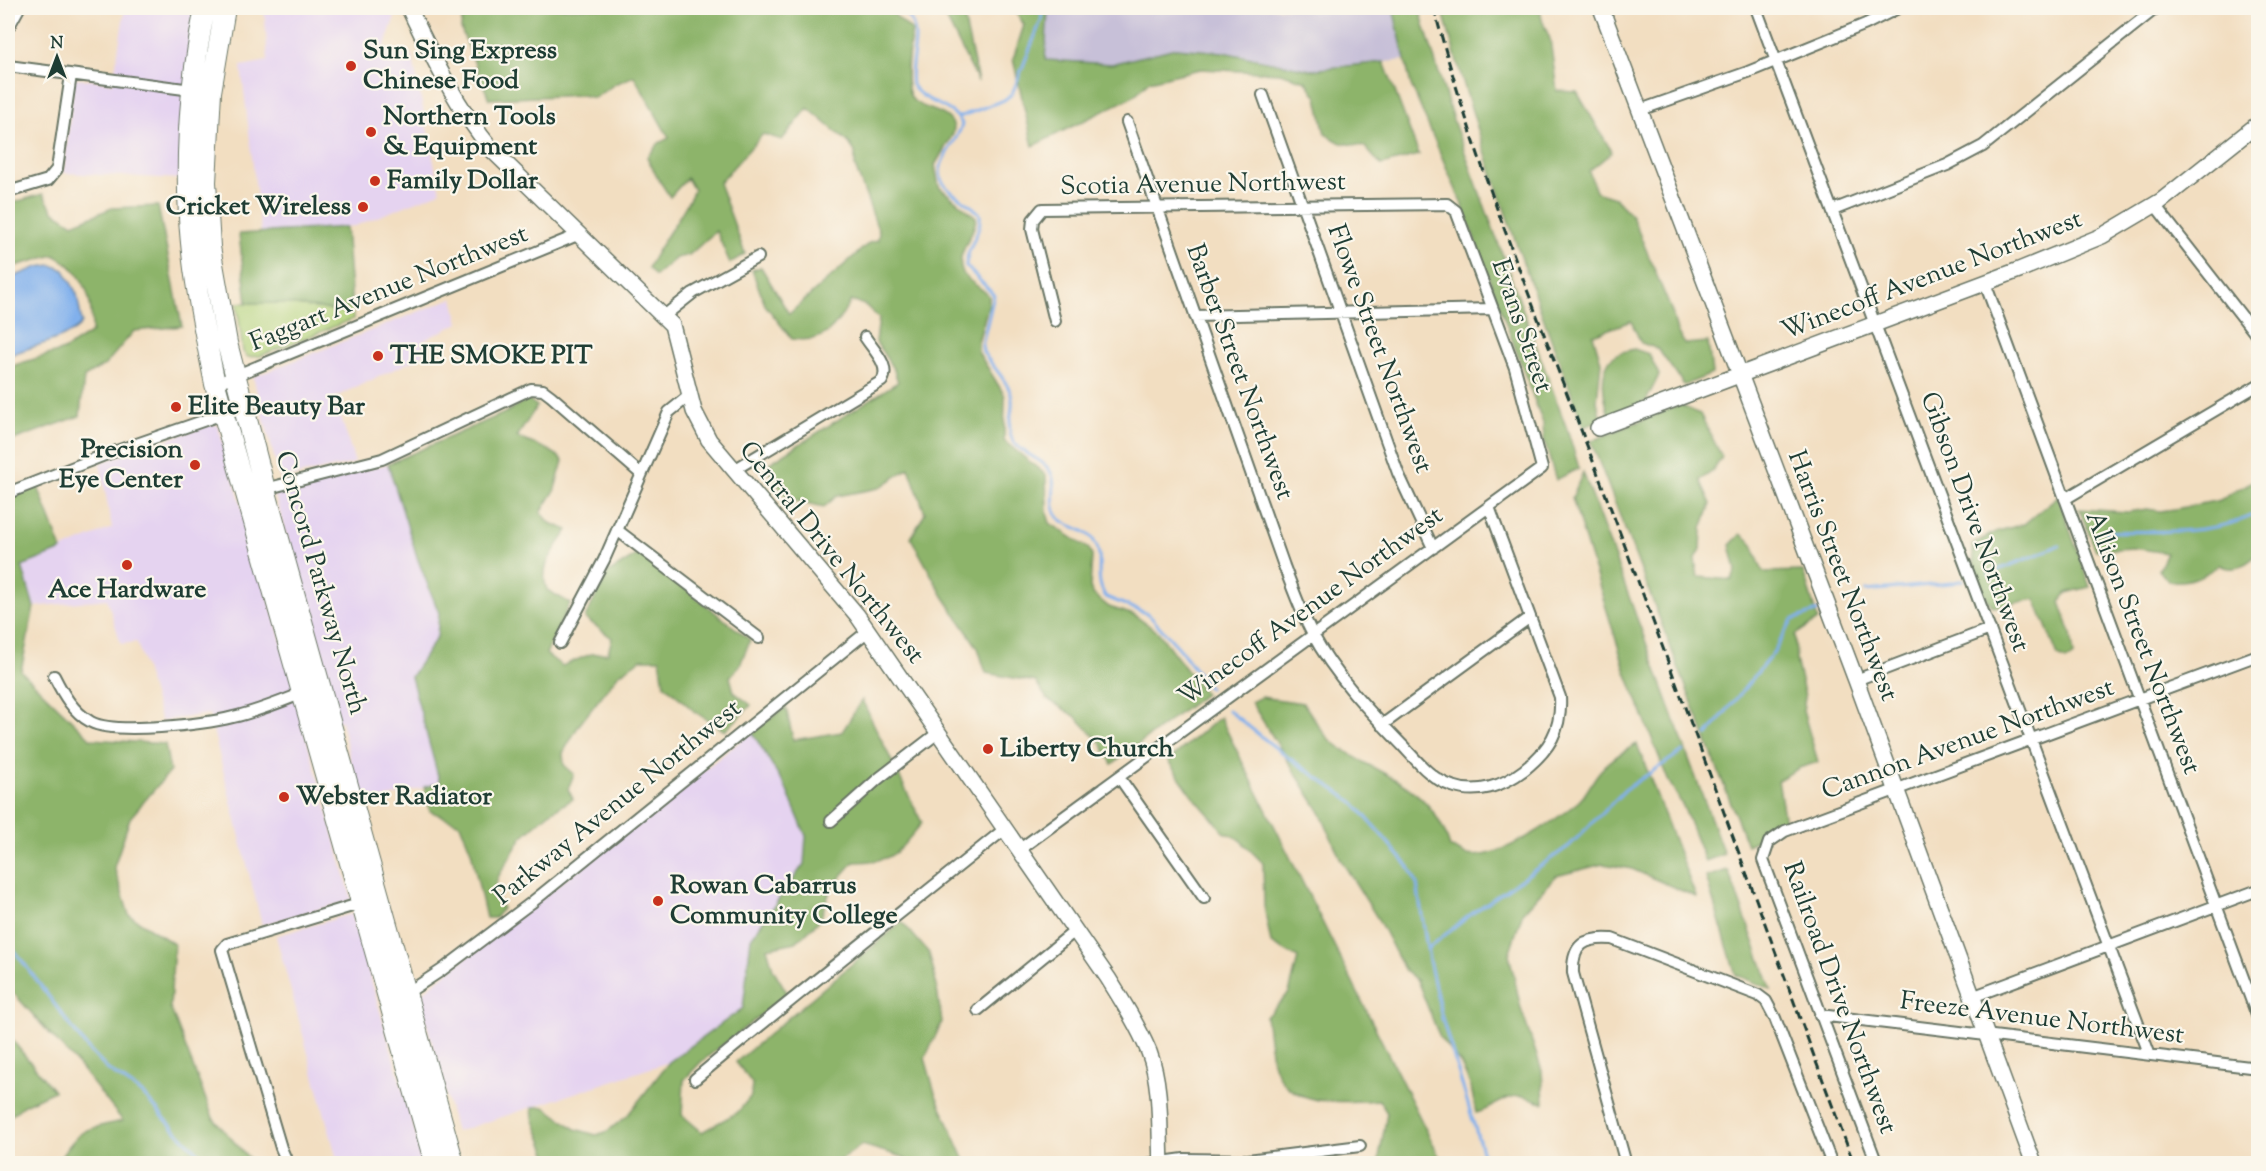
<svg xmlns="http://www.w3.org/2000/svg" width="2266" height="1171" font-family="'Sorts Mill Goudy',serif">
  <style>
    .built { fill: #e5d3f0 }
    .industrial { fill: #c7c0d8 }
    .green { fill: #b2d27a; stroke: #688857; stroke-width: 1.5 }
    .forest { fill: #8db46a; stroke: #56784f; stroke-width: 1.5 }
    .water { fill: #81b0ec; stroke: #507690; stroke-width: 1.5 }
    .lines { fill: none; stroke-linecap: round; stroke-linejoin: round }
    .stream { stroke: #81b0ec; stroke-width: 3 }
    .street-casing { stroke: #697565; stroke-width: 14 }
    .secondary-casing { stroke: #697565; stroke-width: 18 }
    .highway-casing { stroke: #697565; stroke-width: 22 }
    .street { stroke: #fff; stroke-width: 10 }
    .secondary { stroke: #fff; stroke-width: 15 }
    .highway { stroke: #fff; stroke-width: 20 }
    .rail { stroke: #1f3d34; stroke-width: 3; stroke-dasharray: 9 4.5; stroke-linecap: butt }
    .poi-dot { fill: #c8321e; stroke: #fbf7ec; stroke-width: 2 }
    .labels { text-anchor: middle; dominant-baseline: central; stroke-width: 4.5; stroke-linejoin: round; paint-order: stroke }
    .poi-label { font-size: 26px; font-weight: bold; fill: #1f3d34; stroke: #fbf7ec; text-anchor: start }
    .street-label { font-size: 26px; fill: #1f3d34; stroke: #fbf7ec }
  </style>
  <rect width="100%" height="100%" fill="#fbf7ec"/>
  <filter id="ink" filterUnits="userSpaceOnUse"><feTurbulence type="fractalNoise" baseFrequency=".0167" numOctaves="2"/><feDisplacementMap in="SourceGraphic" scale="12" xChannelSelector="R" yChannelSelector="G"/><feConvolveMatrix kernelMatrix="1 2 1 2 8 2 1 2 1" color-interpolation-filters="sRGB"/></filter>
  <filter id="wash" filterUnits="userSpaceOnUse"><feTurbulence type="fractalNoise" baseFrequency=".008" numOctaves="4" result="noise"/><feDisplacementMap in="SourceGraphic" scale="24" xChannelSelector="R" yChannelSelector="G"/><feGaussianBlur stdDeviation="1.35" result="paint"/><feColorMatrix in="noise" values="0 0 0 0 0 0 0 0 0 0 0 0 0 0 0 0 0 1.4 0 .05"/><feComposite in="paint" operator="in"/></filter>
  <g filter="url(#wash)">
    <rect width="100%" height="100%" fill="#f2dec1"/>
    <path class="built" d="M125 8H196L181 179 64 173 74 78 113 83Z
      M264 8H398L384 48 412 55 440 192 355 226 261 232 241 66 268 61Z
      M453 298 459 323 422 341 423 356 335 397 355 463 280 479 253 377Z
      M212 424 218 426 288 664 322 654 275 496 277 491 285 488 388 464 418 560 439 613 437 637 411 677 440 783 361 805 341 721 304 729 352 900 262 925 209 714 161 721 137 642 121 644 107 599 34 607 22 566 112 528 100 463Z
      M752 732 785 786 806 836 804 864 747 967 743 1008 669 1062 456 1132 419 995Z
      M352 914 424 1163H338L276 936Z"/>
    <path class="industrial" d="M1048 8H1393L1405 60 1310 70 1223 52 1176 48 1112 64 1045 60Z"/>
    <path class="green" d="M237 303H280L341 311 352 306 353 319 260 356 248 357 243 352Z"/>
    <path class="forest" d="M463 8H887L912 31C909 47 901 89 914 101 926 111 949 110 954 127L953 134 935 165 939 187 976 217C976 235 953 254 963 273 968 282 982 288 989 296V303L978 342V352L1005 396 1004 441 1046 475 1047 513 1050 523 1089 549 1092 556 1090 587 1093 594 1109 607 1134 615 1158 632 1205 694 1112 764 1101 743 1075 716 1047 699 1036 682 986 673 978 648 943 596 911 538 925 513 909 468 879 488 837 496 824 507 788 499 765 466 898 382 894 370 876 342 879 318 865 305 851 301C835 327 826 344 792 339L765 305 752 270 761 267 789 314 869 243 878 240 879 232 855 166V152L849 143 808 108 782 140 763 134 719 183 745 254 730 263 716 231 689 255 676 258 655 276 648 268C662 240 681 218 694 190L687 178 670 197 657 177 647 157 659 143 669 138 634 76 615 84 594 98 582 95 489 99 461 29Z
      M941 8H962L978 82Z
      M1014 8H1048L1045 60 1112 64 1176 48 1223 52 1310 70 1384 62 1419 155 1381 165 1364 146 1341 143 1325 134 1317 97 1306 81 1280 73 1200 69 1149 81 1134 96 1033 146 1013 59 1024 25Z
      M1393 8H1419L1454 123 1568 432 1579 468 1556 480 1544 440 1543 423 1459 197 1411 85Z
      M1442 8H1540L1542 20 1550 39 1557 91 1577 92 1612 152 1589 171 1596 192 1615 198 1632 216 1672 312 1677 332 1685 344 1708 342 1712 374 1684 385 1658 349 1641 343 1631 321 1593 335 1601 362 1597 401 1601 420 1584 427C1532 289 1480 150 1442 8Z
      M43 194 53 211 73 224 112 208 158 206 182 326 134 331 105 365 84 377 80 416 8 442V372L15 365 64 350 92 332C92 297 86 272 54 255L8 268V204Z
      M346 227 352 306 341 311 280 303H247L239 234Z
      M1634 349 1649 354 1659 375 1646 401 1609 416C1604 398 1597 369 1615 355 1619 352 1628 351 1634 349Z
      M527 399 537 406 517 437C534 446 551 447 563 461L554 492 541 512 550 523 568 530C555 550 538 566 547 590L570 603 546 654 562 666 591 654 608 653 612 638 585 618 608 573 640 553 750 640 740 665 730 677 734 692 751 705 725 731 695 712 664 684 660 659H641L618 675 579 725 563 753 564 765 574 774 568 789 573 799 549 813 522 837 498 877 493 894 503 908 495 918H486L471 851 460 824 430 811 424 787 440 783 411 677 437 637 439 613 418 560 388 464 507 412Z
      M1680 405 1700 414 1722 457 1713 471 1700 480 1711 504 1702 528 1701 549 1695 560 1698 577 1732 580 1736 570 1730 545 1741 534 1751 542 1763 572 1803 571 1818 620 1795 635 1796 660 1805 697 1803 711 1818 762 1799 768 1778 780 1785 823 1765 837 1747 845 1591 441Z
      M1583 472 1724 854 1705 861 1683 806 1668 780 1626 672 1572 498Z
      M2258 478V554C2244 565 2237 573 2219 565 2202 577 2189 583 2168 581L2159 570 2167 553 2135 548 2096 550 2079 509 2128 512 2147 509 2160 511 2175 509 2220 500Z
      M38 487 62 550 22 566 34 607 21 671 91 739 165 744 170 771 130 818 114 867 129 915 174 944 170 1007 213 1118 253 1163H57C80 1127 83 1130 123 1121L79 1066 8 987V497Z
      M2058 496 2090 587 2066 593 2060 602 2071 634 2074 656 2066 660 2058 656 2035 599 1993 607C1978 588 1974 569 1972 545L1995 532 2024 524Z
      M1261 697 1303 703C1312 714 1320 731 1330 740 1378 779 1430 779 1450 847 1455 849 1461 853 1467 855 1497 862 1556 820 1578 802 1586 795 1591 783 1597 775 1607 761 1622 752 1637 744L1696 897 1632 869 1603 864 1556 876 1523 912 1509 954 1521 1009 1542 1071 1544 1103C1537 1101 1528 1096 1521 1096 1505 1095 1491 1110 1476 1113L1471 1087 1461 1064 1440 1038 1417 980 1405 971 1378 919 1341 860 1320 812 1251 702Z
      M862 700 922 823C896 853 896 862 854 862L831 888 820 920 796 942 767 948 773 969 788 994 701 1062 684 1080 682 1115 702 1132 738 1112 751 1096 752 1083 736 1062 902 922 929 953 935 977 942 1022 925 1058 935 1093 966 1163H911L903 1157 862 1145 836 1163H551L533 1118 532 1107H545L575 1129 596 1135 606 1132 627 1116 669 1062 743 1008 751 938 804 864 806 836 785 786 752 732 786 707 793 740 842 732Z
      M1220 717 1441 1160 1436 1163H1380L1379 1158 1387 1113 1379 1100C1346 1102 1289 1109 1275 1068 1269 1053 1269 1033 1266 1017L1289 993 1298 958 1271 943 1264 906 1263 863 1239 839 1224 832 1192 795 1168 761Z
      M1728 870 1771 989 1736 975 1706 877Z
      M8 1035 54 1091 24 1105 8 1118Z"/>
    <path class="water" d="M52 265 64 270 77 294 82 323C73 338 25 348 8 356V279L38 267Z"/>
    <g class="lines">
      <path class="stream" d="M899 8C929 30 907 55 912 85 924 104 953 104 962 124 959 142 930 164 944 184 952 196 970 202 980 214 982 234 966 247 966 266L994 295 982 345 983 352C992 366 1006 378 1011 394 1016 408 1005 424 1012 439 1020 455 1046 458 1052 475 1057 489 1048 507 1060 519 1070 528 1087 529 1094 541 1106 559 1092 577 1106 597L1148 614 1180 649 1209 688
        M959 117 1004 100 1012 94 1042 18 1041 8
        M2105 532C2157 530 2210 537 2258 513
        M1989 574C2012 563 2036 557 2059 545
        M1866 591 1952 583 1963 580
        M1228 710 1282 753 1354 803 1409 867 1417 884 1429 960 1442 1018 1486 1164
        M1707 735 1773 653 1792 620 1821 610
        M8 942 88 1049 107 1069 142 1093 177 1132 210 1164
        M1427 949 1474 912 1569 846 1626 789 1683 751"/>
    </g>
  </g>
  <g filter="url(#ink)">
    <g class="lines">
      <defs>
        <path id="street" d="M1756 8 2149 1053
          M8 28 19 8
          M8 66 192 90
          M1263 95 1398 473 1433 548
          M1640 110 1748 72 1866 24 1898 8
          M1127 122 1284 566C1293 589 1301 612 1312 633 1335 676 1370 712 1403 746 1417 761 1432 780 1452 786 1477 795 1503 786 1524 770 1549 750 1562 730 1560 697L1489 507
          M8 192 48 180 57 169 71 75
          M2155 205 2258 337
          M1833 210 1947 165 1983 146 2156 8
          M1985 283 2258 1018
          M664 316 693 293 758 257
          M1195 316 1492 309
          M215 384 580 234
          M734 470 882 381C891 366 874 351 865 337
          M265 489 382 459 531 389 543 390 551 396 641 474
          M8 493 102 456 243 407
          M2065 499 2258 385
          M617 530 759 638
          M560 643 604 560 669 412 690 395
          M54 676C63 694 73 712 91 722 115 735 205 724 233 717 256 712 280 702 303 693
          M1856 680 1990 629
          M1382 725 1530 617
          M1119 777 1204 898
          M831 821 878 779 939 732
          M1020 849 1542 468 1515 368 1456 211 1447 204 1042 209 1033 220 1032 229 1055 321
          M404 995 442 970 531 903 868 631
          M1972 997 2258 890
          M978 1010 1076 930
          M1820 1015 2258 1068
          M695 1079C797 994 902 912 1006 828
          M288 1164 281 1148 222 950 227 944 362 903
          M1147 1164 1184 1159 1248 1160 1360 1146
          M1626 1164 1573 973C1572 944 1585 937 1612 939L1758 995 1766 1001 1775 1018 1832 1164
          M1877 1164 1763 860 1769 842 1785 831 2258 655"/>
        <path id="secondary" d="M409 8C433 58 457 108 493 151L672 325 694 411 709 440 857 615 1108 978C1123 1002 1138 1026 1149 1052 1162 1086 1159 1128 1161 1164
          M1601 8 1856 680 2034 1164
          M1598 428 2019 270 2102 236 2161 201 2258 124"/>
        <path id="highway" d="M205 8C191 76 185 147 189 217 192 273 204 329 215 384L435 1164
          M225 8 211 92 206 182 210 247 227 343 265 489 454 1164"/>
      </defs>
      <use href="#street" class="street-casing"/>
      <use href="#secondary" class="secondary-casing"/>
      <use href="#highway" class="highway-casing"/>
      <use href="#street" class="street"/>
      <use href="#secondary" class="secondary"/>
      <use href="#highway" class="highway"/>
      <path class="rail" d="M1434 8C1476 171 1543 328 1602 485 1687 711 1770 938 1854 1164"/>
    </g>
  </g>
  <g class="poi-dot">
    <circle cx="351" cy="66" r="6"/>
    <circle cx="371" cy="132" r="6"/>
    <circle cx="375" cy="181" r="6"/>
    <circle cx="363" cy="207" r="6"/>
    <circle cx="378" cy="356" r="6"/>
    <circle cx="176" cy="407" r="6"/>
    <circle cx="195" cy="465" r="6"/>
    <circle cx="127" cy="565" r="6"/>
    <circle cx="988" cy="749" r="6"/>
    <circle cx="284" cy="797" r="6"/>
    <circle cx="658" cy="901" r="6"/>
  </g>
  <g class="labels">
    <g class="poi-label">
      <text x="363" y="51">Sun Sing Express<tspan x="363" dy="30">Chinese Food</tspan></text>
      <text x="383" y="117">Northern Tools<tspan x="383" dy="30">&amp; Equipment</tspan></text>
      <text x="387" y="181">Family Dollar</text>
      <text x="351" y="207" text-anchor="end">Cricket Wireless</text>
      <text x="390" y="356">THE SMOKE PIT</text>
      <text x="188" y="407">Elite Beauty Bar</text>
      <text x="183" y="450" text-anchor="end">Precision<tspan x="183" dy="30">Eye Center</tspan></text>
      <text x="127" y="590" text-anchor="middle">Ace Hardware</text>
      <text x="1000" y="749">Liberty Church</text>
      <text x="296" y="797">Webster Radiator</text>
      <text x="670" y="886">Rowan Cabarrus<tspan x="670" dy="30">Community College</tspan></text>
    </g>
    <g class="street-label">
      <text transform="translate(1203 185) rotate(-1)">Scotia Avenue Northwest</text>
      <text transform="translate(1932 276) rotate(-21)">Winecoff Avenue Northwest</text>
      <text transform="translate(389 289) rotate(-22)">Faggart Avenue Northwest</text>
      <text transform="translate(1521 326) rotate(71)">Evans Street</text>
      <text transform="translate(1379 349) rotate(70)">Flowe Street Northwest</text>
      <text transform="translate(1239 372) rotate(70)">Barber Street Northwest</text>
      <text transform="translate(1974 522) rotate(70)">Gibson Drive Northwest</text>
      <text transform="translate(831 553) rotate(51)">Central Drive Northwest</text>
      <text transform="translate(1842 576) rotate(69)">Harris Street Northwest</text>
      <text transform="translate(320 583) rotate(74)">Concord Parkway North</text>
      <text transform="translate(1311 607) rotate(-36)">Winecoff Avenue Northwest</text>
      <text transform="translate(2142 643) rotate(69)">Allison Street Northwest</text>
      <text transform="translate(1968 740) rotate(-20)">Cannon Avenue Northwest</text>
      <text transform="translate(618 803) rotate(-39)">Parkway Avenue Northwest</text>
      <text transform="translate(1839 998) rotate(70)">Railroad Drive Northwest</text>
      <text transform="translate(2042 1019) rotate(7)">Freeze Avenue Northwest</text>
    </g>
  </g>
  <rect width="2266" height="1171" fill="none" stroke="#fbf7ec" stroke-width="30"/>
  <g transform="translate(57 57)" stroke="#fbf7ec" stroke-width="4.5" paint-order="stroke">
  <path d="M0-4.5L10 22L0 15L-10 22Z" fill="#1f3d34"/>
  <text y="-9" font-size="16" font-weight="bold" text-anchor="middle" fill="#1f3d34">N</text>
  </g>
</svg>
